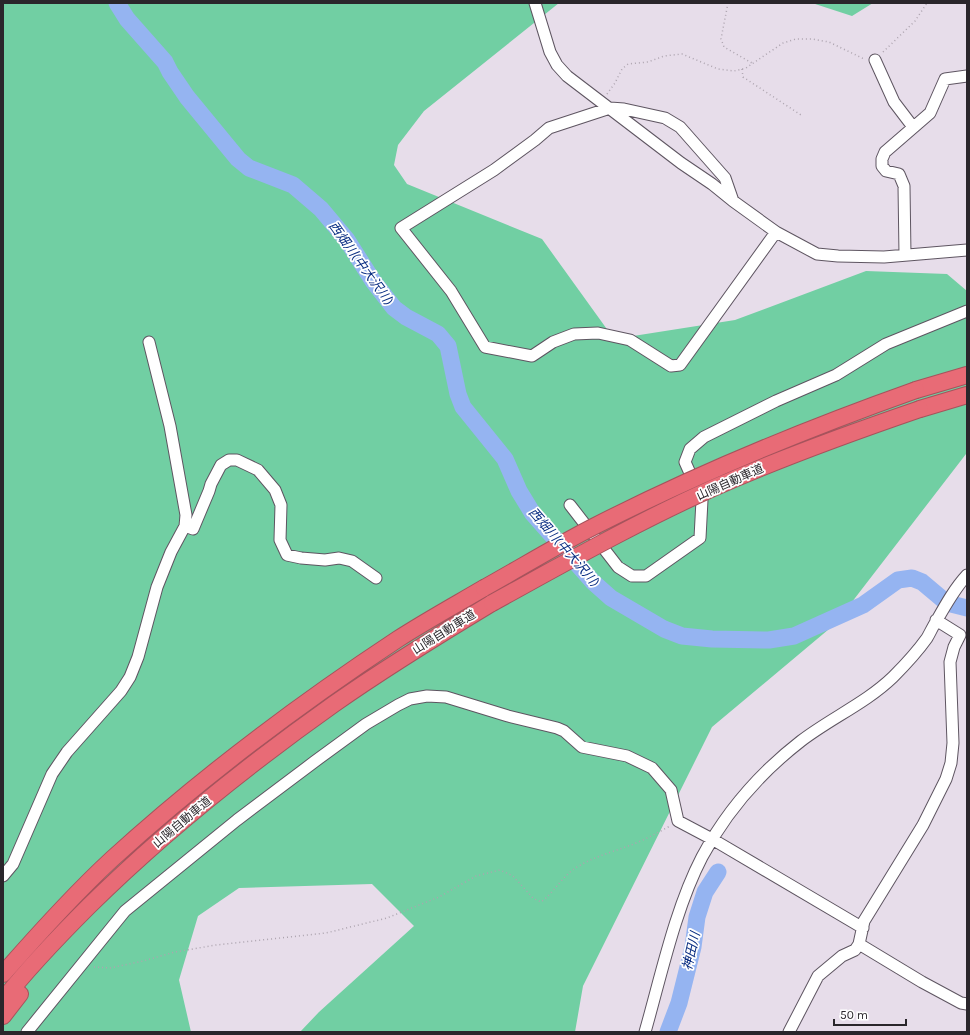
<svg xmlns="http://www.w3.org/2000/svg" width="970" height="1035" font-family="Karla,'Noto Sans JP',sans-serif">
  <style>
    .green { fill: #71cfa3 }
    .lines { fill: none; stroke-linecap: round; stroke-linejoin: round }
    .river { stroke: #95b4f1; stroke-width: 17 }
    .minor-casing { stroke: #5e5561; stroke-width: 13 }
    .highway-casing { stroke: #a6535c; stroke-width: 18 }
    .path { stroke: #ada4af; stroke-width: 1.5; stroke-dasharray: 1 3; stroke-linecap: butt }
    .minor { stroke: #fff; stroke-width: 11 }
    .highway { stroke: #e86b76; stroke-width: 16 }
    .highway-bridge-casing { stroke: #a6535c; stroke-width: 18; stroke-linecap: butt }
    .highway-bridge { stroke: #e86b76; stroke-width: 16 }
    .labels { text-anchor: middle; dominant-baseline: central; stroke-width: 3.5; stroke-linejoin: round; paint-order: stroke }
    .street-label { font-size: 12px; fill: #2a262b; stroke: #fff }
    .water-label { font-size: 13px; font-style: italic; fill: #092d82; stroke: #fff }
  </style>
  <rect width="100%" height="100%" fill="#e7ddea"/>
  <path class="green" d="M3 3H559L424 111 398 145 394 165 407 184 542 239 614 339 735 320 866 271 947 274 967 291 966 454 835 624 712 727 583 986 575 1032H300L319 1012 414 926 372 884 239 888 198 916 179 980 191 1032H3Z
    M812 3H873L852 16Z"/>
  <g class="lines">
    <path class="river" d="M117 3 127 19 165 62 170 72 187 97 238 159 249 168 293 185 321 209 347 240 373 281 394 308 406 317 438 334 448 346 458 394 463 407 505 459 519 491 533 514 593 582 611 598 664 629 682 636 712 639 769 640 794 636 863 605 898 580 912 578 922 582 947 603 967 608
      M668 1032 679 1003 693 947 697 917 705 892 718 872"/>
    <defs>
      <path id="minor" d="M535 3 550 52 557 65 567 76 681 163 712 184 733 201 776 232 817 254 838 256 884 257 967 250
        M875 60 894 102 913 127
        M733 201 725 178 680 127 665 118 624 109 610 108 549 128 535 140 494 170 401 228 451 291 485 347 532 356 553 342 574 334 598 333 630 340 671 366 680 365 776 232
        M905 255 904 186 899 174 886 171 882 166V159L885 152 930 113 945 79 967 76
        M570 505 618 567 632 576H646L700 538 702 500 685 462 690 449 704 437 776 401 836 375 886 344 967 311
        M185 526 193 529 209 491 211 484 221 465 229 460H237L258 470 275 490 281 505 280 540 287 555 301 558 325 560 339 558 352 561 376 578
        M3 876 13 864 52 774 67 752 121 691 130 677 138 657 157 587 171 552 185 526 186 515 170 426 149 342
        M859 944 922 982 961 1003 967 1004
        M27 1032 125 911 237 820 314 762 366 724 398 705 410 699 427 696 446 697 508 716 557 728 564 731 582 747 627 756 652 768 671 790 678 821 712 839 863 928
        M645 1032C661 976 675 909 702 857 726 812 761 772 801 741 831 718 866 703 893 677 905 665 917 652 927 638 930 633 933 626 937 620 946 604 955 588 967 575
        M789 1032 818 976 842 956 855 950 859 944 864 921 923 825 946 779 951 763 953 743 950 662 954 647 960 635 936 620"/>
      <path id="highway" d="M916 390 967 375
        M920 409 967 395
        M3 974C38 934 73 895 112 859 201 778 298 705 398 639 426 621 455 605 484 588
        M3 1000C29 967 59 936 89 906 164 832 248 765 334 704 385 668 439 635 492 603
        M3 1016 20 994"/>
    </defs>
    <use href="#minor" class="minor-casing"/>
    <use href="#highway" class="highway-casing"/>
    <path class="path" d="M728 3 721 39 724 47 752 63
      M883 52 915 21 927 3
      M742 69 743 77 801 115
      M607 94 615 83 622 69 628 64 648 62 664 56 682 54 718 69 734 71 746 68 783 43 796 39H812L829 42 864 59
      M94 967 110 968 143 961 175 952 216 945 326 933 387 918 439 897 476 876 500 870 513 876 533 898 541 902C555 892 563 874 579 866 597 855 617 851 636 843 648 838 659 832 670 826"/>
    <use href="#minor" class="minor"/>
    <use href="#highway" class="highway"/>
    <defs>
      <path id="highway-bridge" d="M484 588C520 568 556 546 593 527 697 474 806 429 916 390
        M492 603C565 563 637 522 713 488 781 458 850 433 920 409"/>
    </defs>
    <use href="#highway-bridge" class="highway-bridge-casing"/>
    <use href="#highway-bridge" class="highway-bridge"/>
  </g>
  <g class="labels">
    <g class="street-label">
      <text transform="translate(730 482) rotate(-24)">山陽自動車道</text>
      <text transform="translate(444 632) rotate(-32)">山陽自動車道</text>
      <text transform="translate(182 822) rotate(-40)">山陽自動車道</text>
    </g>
    <g class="water-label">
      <text transform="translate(361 263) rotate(54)">西畑川(中大沢川)</text>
      <text transform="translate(564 547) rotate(49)">西畑川(中大沢川)</text>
      <text transform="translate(691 951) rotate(-77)">神田川</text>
    </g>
  </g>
  <rect width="970" height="1035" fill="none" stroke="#2a262b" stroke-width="8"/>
  <path d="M834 1019v6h72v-6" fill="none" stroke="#2a262b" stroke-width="2"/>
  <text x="840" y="1019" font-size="12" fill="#2a262b" stroke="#ffffff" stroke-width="3" paint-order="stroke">50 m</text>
</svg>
